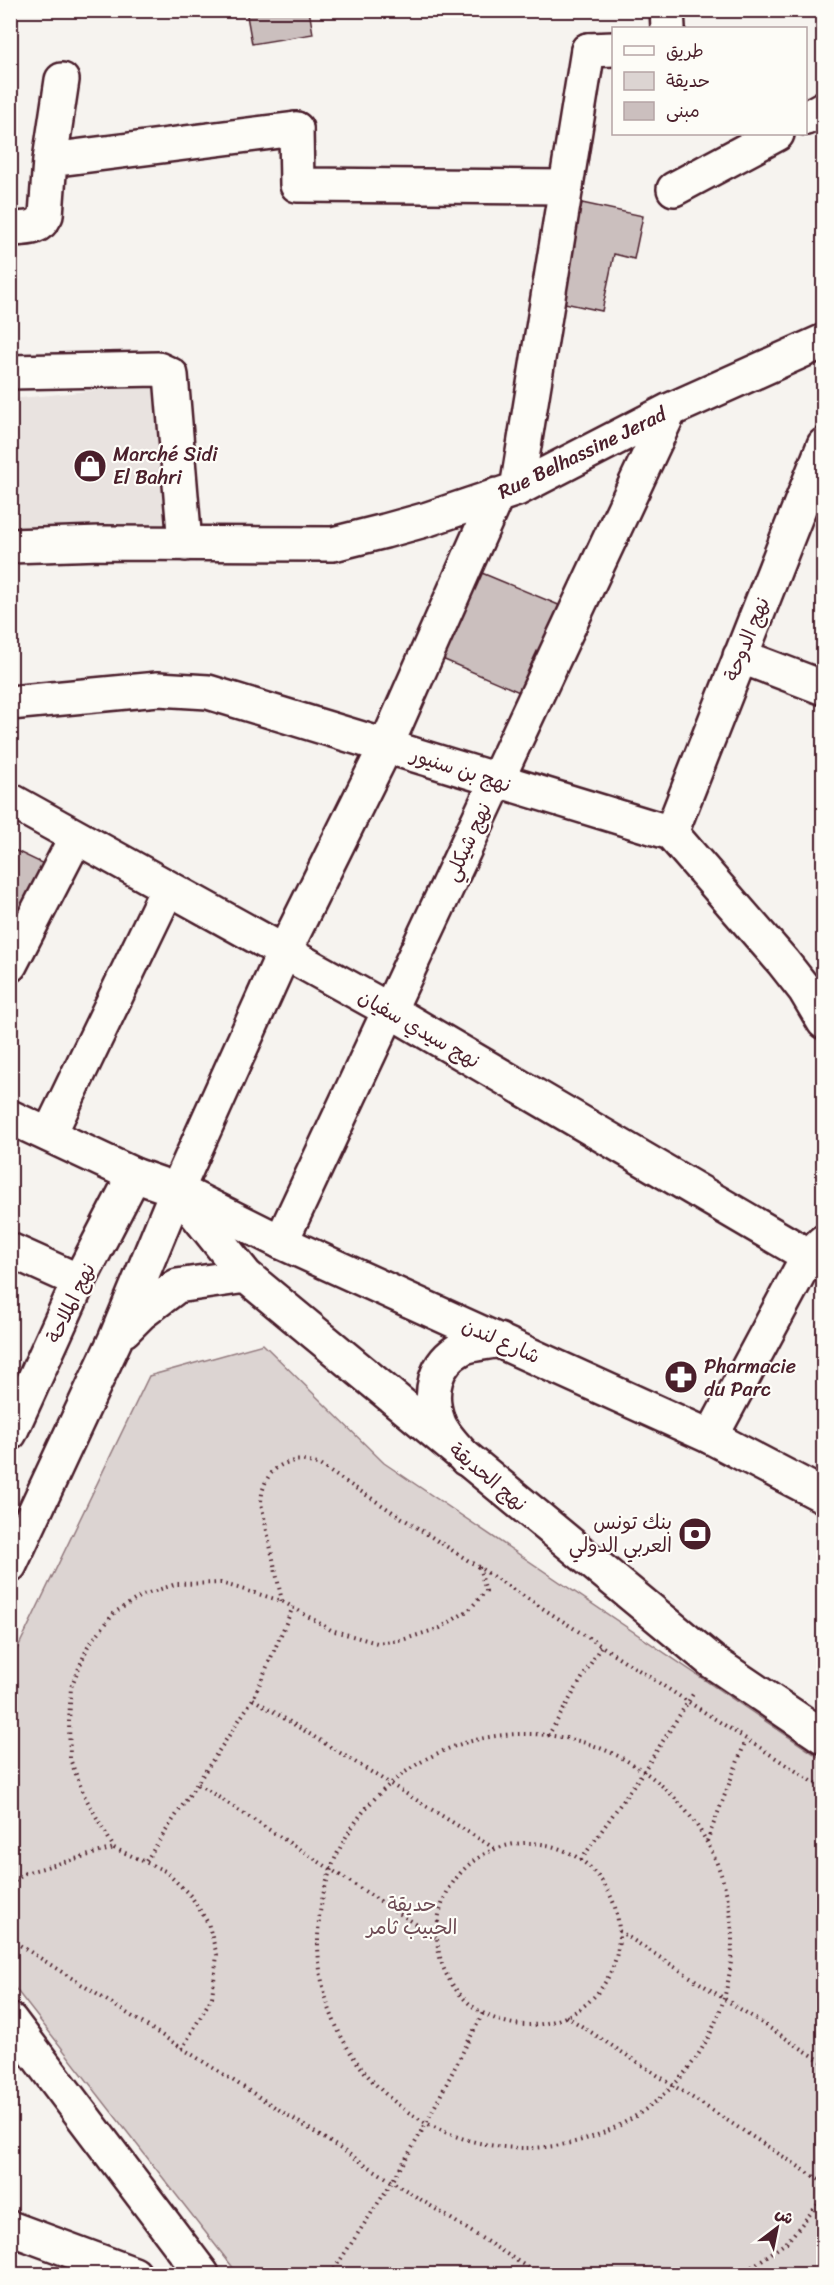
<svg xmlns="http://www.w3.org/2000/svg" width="834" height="2285" font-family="Sriracha,'Playpen Sans Arabic',sans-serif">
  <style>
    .built { fill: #e9e3e0 }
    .green { fill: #dcd4d2; stroke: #937a7e; stroke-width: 1.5 }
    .building { fill: #cbbfbe; stroke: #4a1f2b; stroke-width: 1.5 }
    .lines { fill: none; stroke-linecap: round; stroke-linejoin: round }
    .pedestrian-casing { stroke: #4a1f2b; stroke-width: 38 }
    .minor-casing { stroke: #4a1f2b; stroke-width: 38 }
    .secondary-casing { stroke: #4a1f2b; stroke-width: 38 }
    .path { stroke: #4a1f2b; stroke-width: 4; stroke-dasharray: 1.5 4.5; stroke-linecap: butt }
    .pedestrian { stroke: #fdfcf7; stroke-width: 33 }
    .minor { stroke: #fdfcf7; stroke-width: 33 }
    .secondary { stroke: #fdfcf7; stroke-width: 33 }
    .labels { text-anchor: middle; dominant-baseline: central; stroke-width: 4.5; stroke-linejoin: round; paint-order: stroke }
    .street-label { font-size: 20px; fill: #4a1f2b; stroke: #fdfcf7 }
    .poi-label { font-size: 20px; fill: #4a1f2b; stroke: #fdfcf7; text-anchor: start }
    .park-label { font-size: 20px; fill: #6e4c55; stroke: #fdfcf7 }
  </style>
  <rect width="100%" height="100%" fill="#f6f3ef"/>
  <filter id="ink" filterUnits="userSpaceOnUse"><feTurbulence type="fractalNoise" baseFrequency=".0167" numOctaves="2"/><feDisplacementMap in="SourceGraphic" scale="12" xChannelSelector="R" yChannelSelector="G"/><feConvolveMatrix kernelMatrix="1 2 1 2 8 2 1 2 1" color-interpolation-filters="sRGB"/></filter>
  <g filter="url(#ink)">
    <path class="built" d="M166 383 173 538 11 533V399Z"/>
    <path class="green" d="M263 1344 384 1463 823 1760V2274H238L11 1983V1662L149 1376Z"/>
    <path class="building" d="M246 10H309L313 34 252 44Z
      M582 203 643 216 634 259 614 254 602 311 560 302Z
      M477 571 561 606 524 694 440 658Z
      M10 848 46 865 19 922 10 918Z"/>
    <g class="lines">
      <defs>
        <path id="pedestrian" d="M588 50 614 49
          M296 129 297 185 566 187
          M10 1250 79 1281
          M10 2228 134 2274"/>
        <path id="minor" d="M667 10 668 28
          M806 118 824 108
          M50 160 296 129
          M674 189 777 134
          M10 229C25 228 39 230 46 215L50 160 62 80
          M10 372 158 369 171 375 185 544
          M517 489 588 50
          M10 546 101 543 333 544 385 531 428 519 517 489 670 410 824 341
          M740 656 824 688
          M10 703 158 689 208 692 671 833 783 962 805 990 824 1022
          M10 800 389 1010 824 1265
          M671 833 824 445
          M10 965 76 837
          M49 1135 168 888
          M177 1190 246 1276 713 1662 824 1737
          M281 1242 670 410
          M124 1330 141 1313 177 1286 246 1276
          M10 1433 79 1281 134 1175
          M711 1437 808 1256 823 1242
          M10 1565 115 1340 177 1190 284 952 386 746 497 495
          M10 2020 202 2274"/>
        <path id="secondary" d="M10 1117 134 1175 177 1190 281 1242 711 1437 824 1496
          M466 1459C457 1448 442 1434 438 1421 428 1393 434 1363 462 1348 472 1343 488 1343 499 1340"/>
      </defs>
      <use href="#pedestrian" class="pedestrian-casing"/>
      <use href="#minor" class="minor-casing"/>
      <use href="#secondary" class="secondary-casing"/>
      <path class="path" d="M282 1601 261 1503C262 1482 271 1465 294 1461 301 1459 311 1463 318 1464L824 1789
        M253 1699 494 1848
        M318 1941a207 207 0 1 1 414 0a207 207 0 1 1-414 0Z
        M548 1736 601 1646
        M198 1784 436 1937
        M707 1841 746 1740
        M437 1934a91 91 0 1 1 182 0a91 91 0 1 1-182 0Z
        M581 1860 643 1772 695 1691
        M146 1861 253 1699 293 1607
        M10 1885 25 1873 114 1848
        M619 1931 824 2063
        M10 1939 538 2274
        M566 2016 824 2183
        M182 2049 212 1997 217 1955 208 1923 191 1896 165 1871 114 1848 84 1795 70 1759 69 1722 71 1687 88 1646 115 1612 143 1595 176 1584 221 1583 282 1601 331 1630 377 1643 402 1640 440 1628 469 1610 486 1591 479 1567
        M331 2274 392 2182 422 2131 483 2013
        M742 2274 787 2242 824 2197"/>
      <use href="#pedestrian" class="pedestrian"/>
      <use href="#minor" class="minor"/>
      <use href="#secondary" class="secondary"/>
    </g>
  </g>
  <defs>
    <symbol id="shop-disc" viewBox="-11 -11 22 22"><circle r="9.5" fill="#4a1f2b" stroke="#fdfcf7"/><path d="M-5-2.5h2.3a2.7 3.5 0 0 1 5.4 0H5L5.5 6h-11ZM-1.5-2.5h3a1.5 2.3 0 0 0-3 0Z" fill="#fff"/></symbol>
    <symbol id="pharmacy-disc" viewBox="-11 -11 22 22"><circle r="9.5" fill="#4a1f2b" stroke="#fdfcf7"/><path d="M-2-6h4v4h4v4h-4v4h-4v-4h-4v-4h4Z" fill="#fff"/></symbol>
    <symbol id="bank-disc" viewBox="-11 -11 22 22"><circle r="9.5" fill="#4a1f2b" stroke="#fdfcf7"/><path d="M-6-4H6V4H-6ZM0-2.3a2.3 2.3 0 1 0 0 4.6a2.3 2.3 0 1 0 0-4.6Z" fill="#fff"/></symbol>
  </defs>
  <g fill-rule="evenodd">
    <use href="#shop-disc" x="71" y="447" width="38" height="38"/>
    <use href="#pharmacy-disc" x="662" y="1358" width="38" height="38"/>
    <use href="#bank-disc" x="676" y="1515" width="38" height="38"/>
  </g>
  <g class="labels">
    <g class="street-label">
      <text transform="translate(582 453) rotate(-26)">Rue Belhassine Jerad</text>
      <text transform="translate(747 639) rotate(-68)">نهج الدوحة</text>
      <text transform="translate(461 770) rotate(18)">نهج بن سنيور</text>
      <text transform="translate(468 842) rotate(-65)">نهج شيكلي</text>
      <text transform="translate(419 1029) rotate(30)">نهج سيدي سفيان</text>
      <text transform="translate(71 1303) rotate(-64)">نهج الملاحة</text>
      <text transform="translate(501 1341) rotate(24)">شارع لندن</text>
      <text transform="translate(488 1477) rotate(40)">نهج الحديقة</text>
    </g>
    <g class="poi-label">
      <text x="113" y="454">Marché Sidi<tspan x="113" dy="23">El Bahri</tspan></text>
      <text x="704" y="1366">Pharmacie<tspan x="704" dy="23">du Parc</tspan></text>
      <text x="672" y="1522" text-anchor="end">بنك تونس<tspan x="672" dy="23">العربي الدولي</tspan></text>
    </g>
    <g class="park-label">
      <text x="412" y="1904">حديقة<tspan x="412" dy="23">الحبيب ثامر</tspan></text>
    </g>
  </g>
  <rect width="834" height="2285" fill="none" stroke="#fdfcf7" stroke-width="36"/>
  <rect x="18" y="18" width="798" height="2249" fill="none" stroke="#4a1f2b" stroke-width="2" filter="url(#ink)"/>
  <rect x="612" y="27" width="195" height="108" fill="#fdfcf7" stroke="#b5a4a5" stroke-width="1.5"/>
  <rect x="624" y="46" width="30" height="9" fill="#fdfcf7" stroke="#b5a4a5" stroke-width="1.5"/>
  <text x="666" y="57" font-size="18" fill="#4a1f2b">طريق</text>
  <rect x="624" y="72" width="30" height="18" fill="#dcd4d2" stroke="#b5a4a5" stroke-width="1.5"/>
  <text x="666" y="87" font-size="18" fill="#4a1f2b">حديقة</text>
  <rect x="624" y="102" width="30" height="18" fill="#cbbfbe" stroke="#b5a4a5" stroke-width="1.5"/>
  <text x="666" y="117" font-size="18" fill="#4a1f2b">مبنى</text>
  <g transform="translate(777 2228) rotate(32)" stroke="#fdfcf7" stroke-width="4.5" paint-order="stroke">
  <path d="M0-4.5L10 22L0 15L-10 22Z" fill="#4a1f2b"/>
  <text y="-9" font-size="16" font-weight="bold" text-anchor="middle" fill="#4a1f2b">ش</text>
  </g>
</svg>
